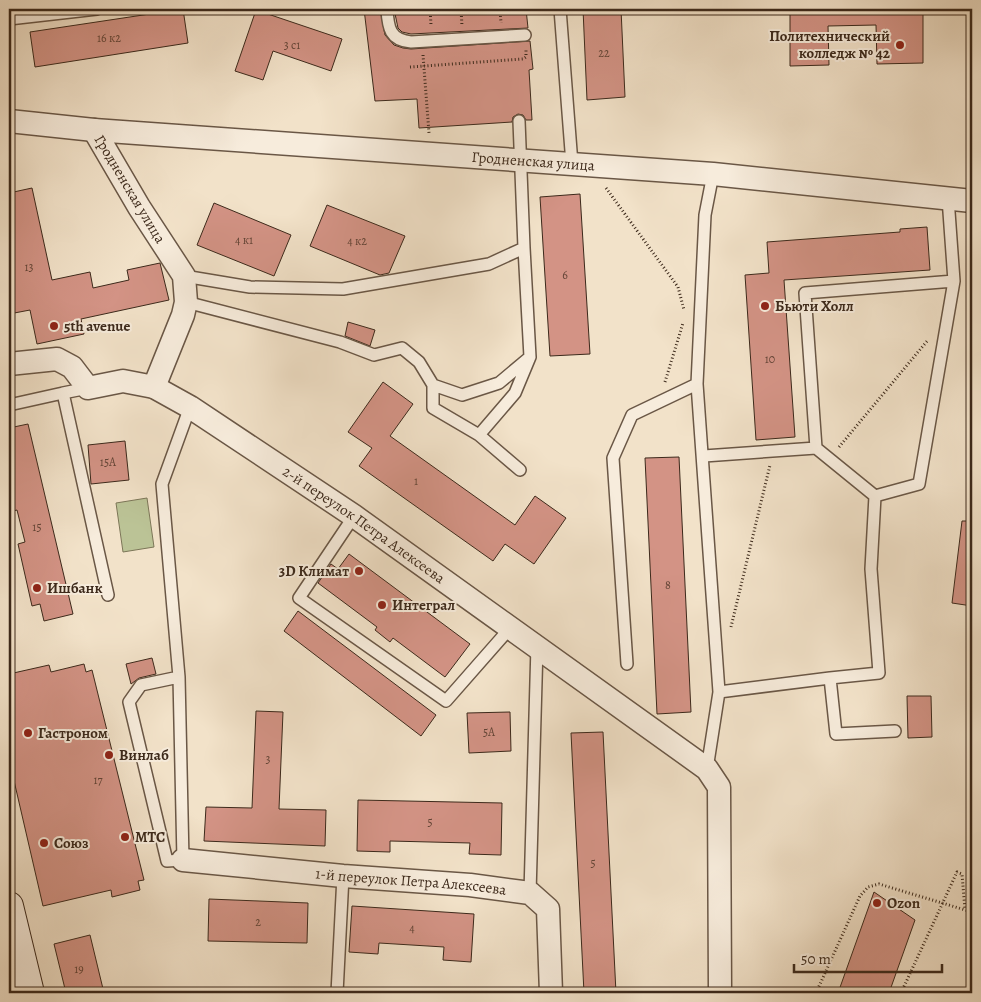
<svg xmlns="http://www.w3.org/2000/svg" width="981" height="1002" font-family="Alegreya,serif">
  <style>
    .green { fill: #bbc396; stroke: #7c7658 }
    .building { fill: #d39385; stroke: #3c291b }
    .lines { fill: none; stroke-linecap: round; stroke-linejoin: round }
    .lane-casing { stroke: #6a5746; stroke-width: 14 }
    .street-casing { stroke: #6a5746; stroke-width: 25 }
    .secondary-casing { stroke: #3c291b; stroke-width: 30 }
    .path { stroke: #3c291b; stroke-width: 3; stroke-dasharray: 1 2.5; stroke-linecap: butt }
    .lane { stroke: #f7ecdc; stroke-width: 11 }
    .street { stroke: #f7ecdc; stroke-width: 22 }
    .secondary { stroke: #f7ecdc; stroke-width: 28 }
    .poi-dot { fill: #8f2418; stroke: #f7ecdc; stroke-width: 2 }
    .labels { text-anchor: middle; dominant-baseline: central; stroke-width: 4; stroke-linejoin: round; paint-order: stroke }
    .number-label { font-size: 12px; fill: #624436 }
    .poi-label { font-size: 15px; font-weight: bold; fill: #3c291b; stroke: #f7ecdc; text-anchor: start }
    .street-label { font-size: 15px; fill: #3c291b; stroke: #f7ecdc }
  </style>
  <rect width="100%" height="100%" fill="#f2e2c9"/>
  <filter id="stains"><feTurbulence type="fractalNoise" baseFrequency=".004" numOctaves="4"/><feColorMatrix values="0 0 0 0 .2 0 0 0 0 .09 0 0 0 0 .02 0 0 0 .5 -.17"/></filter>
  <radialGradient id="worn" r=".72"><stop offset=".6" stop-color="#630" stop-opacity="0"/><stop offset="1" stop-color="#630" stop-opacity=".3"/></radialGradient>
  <path class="green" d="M147 498 154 547 123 552 116 503Z"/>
  <path class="building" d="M183 9 188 43 35 67 30 32Z
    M364 9H380L385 35 394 45 403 48 411 49 530 41 533 69 529 70 532 120H526L523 115 518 114 513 117 512 122 419 128 417 99 375 101Z
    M394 9H526L528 28 411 34 402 32 398 28Z
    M583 9H621L625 97 587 100Z
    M790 9H923V63L877 64 876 25 828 26 829 65 790 66Z
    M256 10 342 39 331 71 273 51 263 80 235 71Z
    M32 188 52 280 90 272 93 288 129 280 127 270 160 263 169 300 81 319 84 334 37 344 30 310 9 314V193Z
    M580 194 590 354 550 356 540 197Z
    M214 203 291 235 274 276 197 245Z
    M327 205 405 236 389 273 380 275 310 246Z
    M927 227 930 270 784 280 795 437 756 440 745 275 769 273 767 242 900 232V229Z
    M348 322 375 330 370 346 345 336Z
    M383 382 413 404 390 436 515 525 535 496 566 518 534 564 505 544 493 561 359 466 372 448 348 432Z
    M28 424 73 614 44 621 40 604 32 606 18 544 25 542 17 510 9 512V428Z
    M125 441 129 480 91 484 88 445Z
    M679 457 691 712 657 714 645 458Z
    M962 521H972V606L952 603Z
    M349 554 470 644 445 677 393 638 390 642 375 630 377 627 318 583 331 564 338 569Z
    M298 611 436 715 421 736 284 631Z
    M152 658 156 674 139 678 131 684 126 664Z
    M84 664 86 672 92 670 144 880 138 881 140 890 112 897 111 890 43 906 9 759V674L49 665 51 672Z
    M907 696H931L932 737 908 738Z
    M256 711 283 712 279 809 326 810 325 846 204 841 206 807 252 808Z
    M510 712 511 751 469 753 467 713Z
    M603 732 616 993H584L571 733Z
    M358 800 502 803 501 855 469 854 470 843 390 841V852L357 851Z
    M874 892 915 920 889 993H838Z
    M209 899 308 903 307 943 208 941Z
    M352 906 474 914 471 962 443 960 444 947 379 943 378 954 349 952Z
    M90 935 104 993H66L54 944Z"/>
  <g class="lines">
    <defs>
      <path id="lane" d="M387 9C388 28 390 40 411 42L525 35
        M560 9 572 164
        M9 19 97 9
        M519 121 524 248
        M184 276 250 287 343 289 489 264 524 248 530 357
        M186 302 340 342 374 355 402 348 419 362 433 385 462 395 499 383 530 357 515 393 479 435 433 408V385
        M697 384 719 692 830 678 836 734 895 731
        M88 388 63 393 108 595
        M9 405 63 393
        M479 435 520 470
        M816 448 875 496 871 569 879 673 830 678
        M704 456 816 448 805 293 954 281 948 198
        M875 496 919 484 954 281
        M354 516 299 598 446 701 511 627
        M627 664 613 458 632 415 697 384 705 215 713 174
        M179 677 183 860 167 861 129 702 141 685 179 677 162 484 190 407
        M707 769 719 692
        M530 893 537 646
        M337 993 343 876"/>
      <g id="street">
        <path d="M9 121 94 130"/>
        <path id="s1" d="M9 364 57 359 72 367 88 388 123 381 154 387 190 407 354 516 707 769 719 787 720 993"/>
        <path id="s2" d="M154 387 183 315 186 302 184 276 139 207 94 130 713 174 972 201"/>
        <path id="s3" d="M183 860 343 876 470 885 530 893 548 909 551 993"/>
      </g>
      <path id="secondary" d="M9 906 30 993"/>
    </defs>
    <use href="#lane" class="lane-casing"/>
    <use href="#street" class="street-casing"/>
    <use href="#secondary" class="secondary-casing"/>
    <path class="path" d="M430 9 431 25
      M461 9 462 26
      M500 9 501 23
      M423 55 429 133
      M410 67 523 59 526 57V50
      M606 188 678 287 684 310
      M665 382 683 323
      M839 447 928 340
      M731 627 770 465
      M903 988 919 993
      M816 993 860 896 868 887 879 884 972 912
      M901 993 957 872 962 874 965 910"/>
    <use href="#lane" class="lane"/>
    <use href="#street" class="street"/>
    <use href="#secondary" class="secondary"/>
  </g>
  <g class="poi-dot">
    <circle cx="900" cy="45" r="5"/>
    <circle cx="765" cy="306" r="5"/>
    <circle cx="54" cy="326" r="5"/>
    <circle cx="359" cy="571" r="5"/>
    <circle cx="37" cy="588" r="5"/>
    <circle cx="382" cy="605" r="5"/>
    <circle cx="28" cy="733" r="5"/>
    <circle cx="109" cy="755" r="5"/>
    <circle cx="125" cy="837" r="5"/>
    <circle cx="44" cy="843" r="5"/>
    <circle cx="877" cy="903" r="5"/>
  </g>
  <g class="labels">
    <g class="number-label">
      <text x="109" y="38">16 к2</text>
      <text x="292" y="45">3 с1</text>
      <text x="604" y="53">22</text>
      <text x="244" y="240">4 к1</text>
      <text x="357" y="241">4 к2</text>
      <text x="29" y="267">13</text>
      <text x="565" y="275">6</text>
      <text x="770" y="359">10</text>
      <text x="108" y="462">15А</text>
      <text x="416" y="481">1</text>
      <text x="37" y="527">15</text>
      <text x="668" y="585">8</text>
      <text x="489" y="732">5А</text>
      <text x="268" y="759">3</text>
      <text x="98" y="780">17</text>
      <text x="430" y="822">5</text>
      <text x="593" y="863">5</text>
      <text x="258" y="922">2</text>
      <text x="412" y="928">4</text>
      <text x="79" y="969">19</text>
    </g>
    <g class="poi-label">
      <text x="890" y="36" text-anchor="end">Политехнический<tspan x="890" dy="17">колледж № 42</tspan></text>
      <text x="775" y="306">Бьюти Холл</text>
      <text x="64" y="326">5th avenue</text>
      <text x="349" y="571" text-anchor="end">3D Климат</text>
      <text x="47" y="588">Ишбанк</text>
      <text x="392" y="605">Интеграл</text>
      <text x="38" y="733">Гастроном</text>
      <text x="119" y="755">Винлаб</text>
      <text x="135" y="837">МТС</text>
      <text x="54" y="843">Союз</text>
      <text x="887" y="903">Ozon</text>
    </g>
    <g class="street-label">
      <text stroke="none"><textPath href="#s2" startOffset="729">Гродненская улица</textPath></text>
      <text transform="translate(130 189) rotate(59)">Гродненская улица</text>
      <text stroke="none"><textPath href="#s1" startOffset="410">2-й переулок Петра Алексеева</textPath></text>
      <text stroke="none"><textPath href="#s3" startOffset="229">1-й переулок Петра Алексеева</textPath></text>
    </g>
  </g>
  <rect width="981" height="1002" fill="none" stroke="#f2e2c9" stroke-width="30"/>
  <rect x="10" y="10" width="961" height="982" fill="none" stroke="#3c291b" stroke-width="2.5"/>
  <rect x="15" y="15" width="951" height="972" fill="none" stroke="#3c291b"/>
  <path d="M794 964v8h148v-8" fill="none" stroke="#3c291b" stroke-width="2.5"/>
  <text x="801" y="964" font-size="15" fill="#3c291b" stroke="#f7ecdc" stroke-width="4" paint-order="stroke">50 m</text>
  <rect width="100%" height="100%" filter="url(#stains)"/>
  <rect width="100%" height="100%" fill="url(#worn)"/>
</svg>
